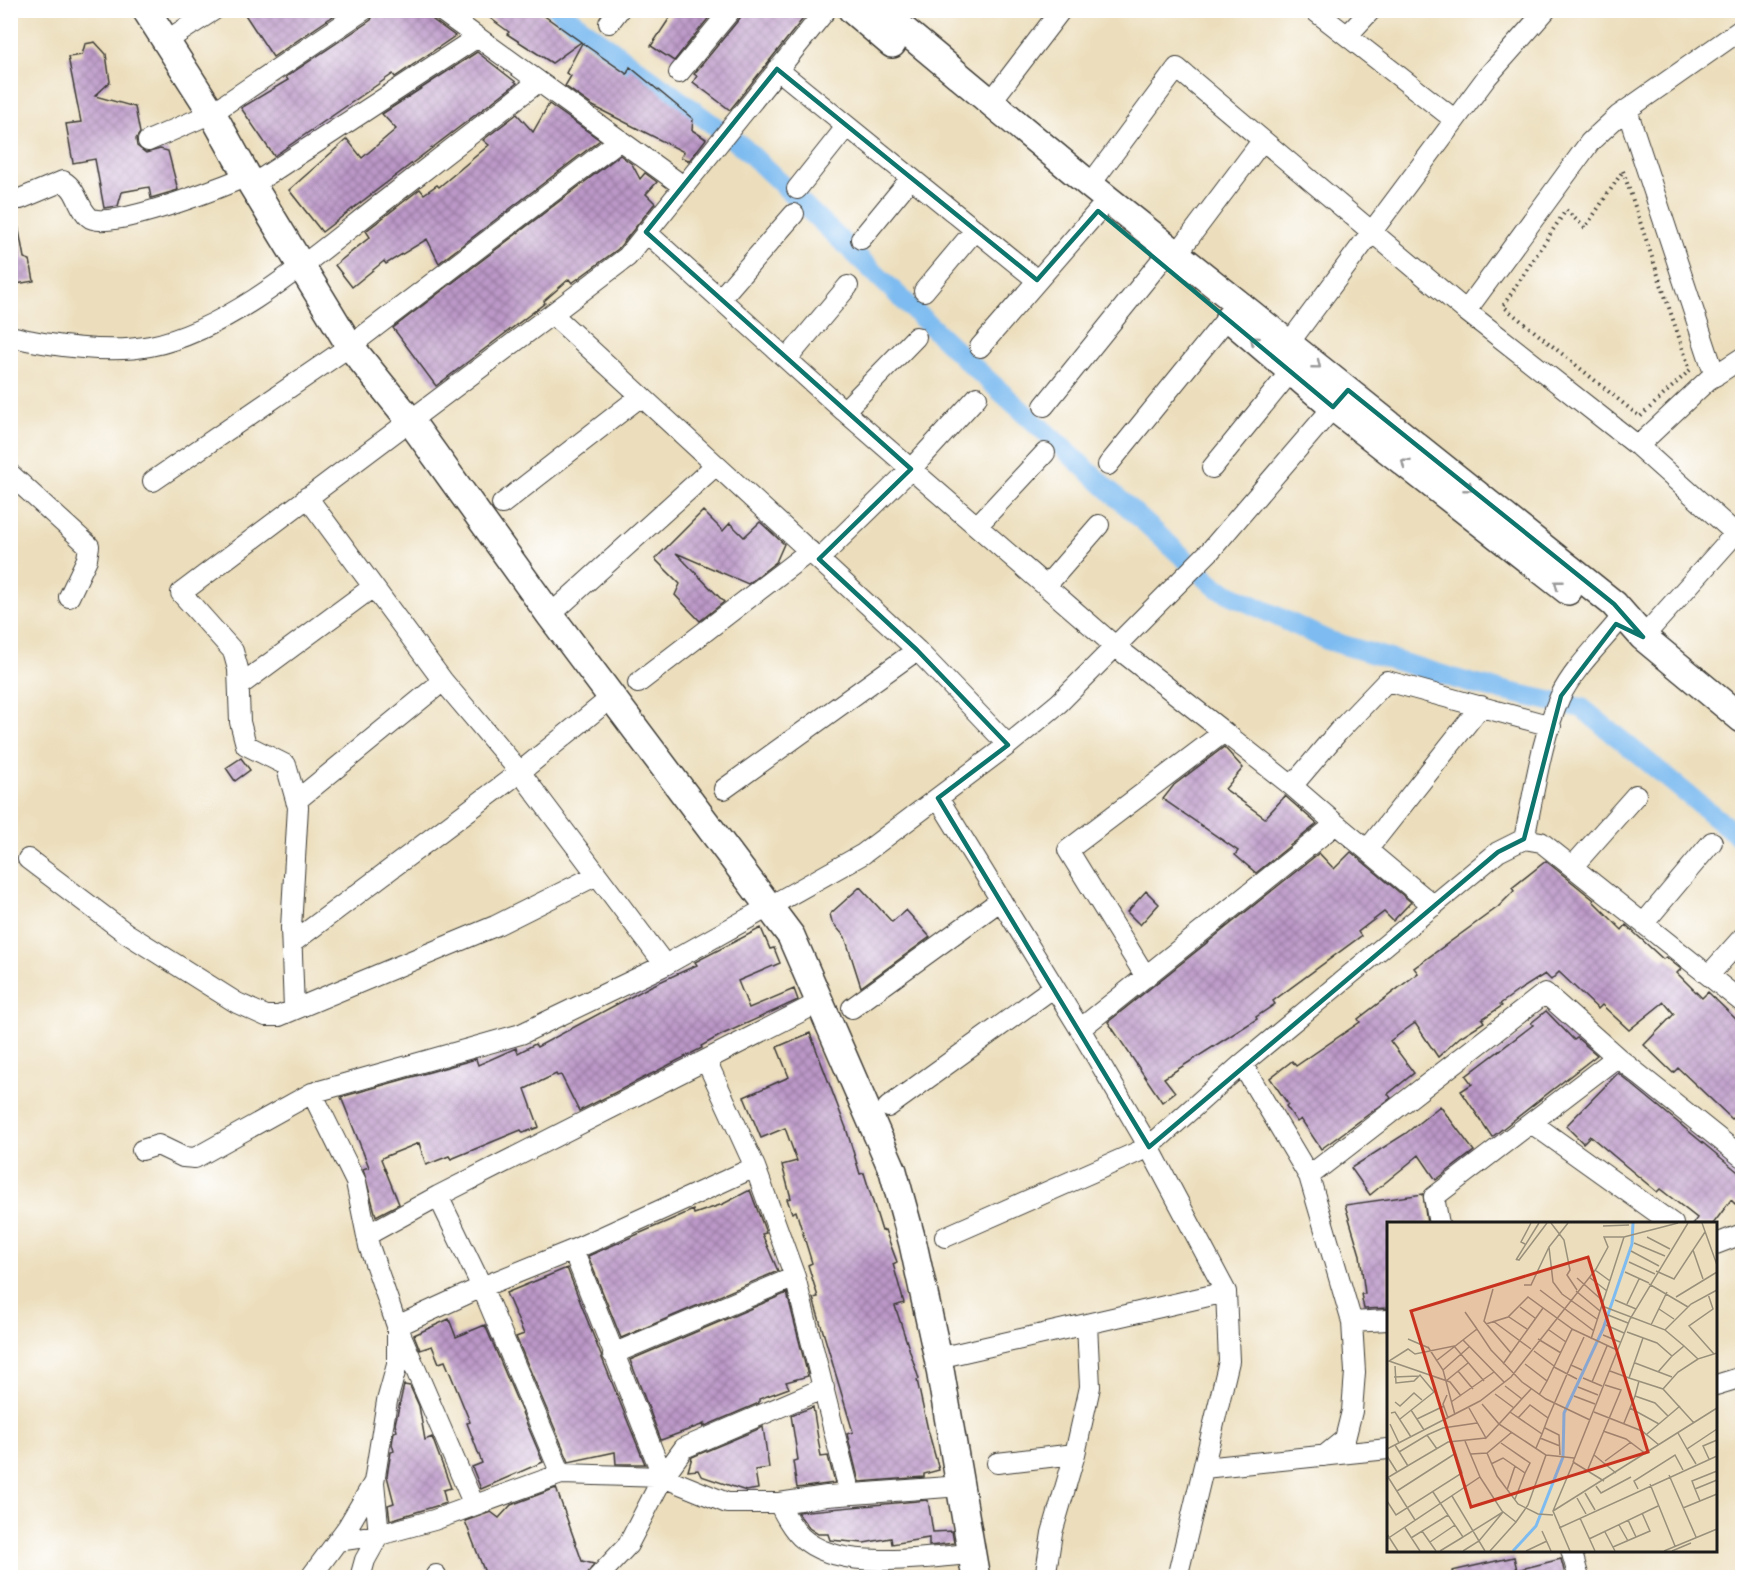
<svg xmlns="http://www.w3.org/2000/svg" width="1753" height="1588" font-family="Caveat,sans-serif">
  <style>
    .lines { fill: none; stroke-linecap: round; stroke-linejoin: round }
    .canal { stroke: #7dbbf0; stroke-width: 20 }
    .building { fill: url(#building-cross-hatch) }
    .street-casing { stroke: #3b3934; stroke-width: 22 }
    .secondary-casing { stroke: #3b3934; stroke-width: 30 }
    .path { stroke: #3b3934; stroke-width: 4; stroke-dasharray: 1.5 4.5; stroke-linecap: butt }
    .street { stroke: #fff; stroke-width: 20 }
    .secondary { stroke: #fff; stroke-width: 27 }
    .oneway { stroke: #999 }
    .marked { fill: none; stroke: #0f766e; stroke-width: 4.5; stroke-linejoin: round }
    .inset-river { fill: none; stroke: #7dbbf0; stroke-width: 3 }
    .inset-road { fill: none; stroke: #99907c; stroke-width: 1.5 }
    .view { fill: #c8321e; fill-opacity: 0.15; stroke: #c8321e; stroke-width: 3 }
    .inset-edge { fill: none; stroke: #1c1c1c; stroke-width: 3 }
  </style>
  <defs>
    <pattern id="building-cross-hatch" width="8" height="8" patternUnits="userSpaceOnUse" patternTransform="scale(1.5)"><rect width="8" height="8" fill="#bc98c8"/><path d="M0 0l8 8M0 8l8-8" fill="none" stroke="#987ba2"/></pattern>
  </defs>
  <rect width="100%" height="100%" fill="#fff"/>
  <filter id="ink" filterUnits="userSpaceOnUse"><feTurbulence type="fractalNoise" baseFrequency=".0167" numOctaves="2"/><feDisplacementMap in="SourceGraphic" scale="12" xChannelSelector="R" yChannelSelector="G"/><feConvolveMatrix kernelMatrix="1 2 1 2 8 2 1 2 1" color-interpolation-filters="sRGB"/></filter>
  <filter id="wash" filterUnits="userSpaceOnUse"><feTurbulence type="fractalNoise" baseFrequency=".008" numOctaves="4" result="noise"/><feDisplacementMap in="SourceGraphic" scale="24" xChannelSelector="R" yChannelSelector="G"/><feGaussianBlur stdDeviation="1.35" result="paint"/><feColorMatrix in="noise" values="0 0 0 0 0 0 0 0 0 0 0 0 0 0 0 0 0 1.4 0 .05"/><feComposite in="paint" operator="in"/></filter>
  <g filter="url(#wash)">
    <rect width="100%" height="100%" fill="#ecdebc"/>
    <g class="lines">
      <path class="canal" d="M558 10 743 147 967 361 1217 588 1327 640 1473 684 1582 708 1742 839"/>
    </g>
    <g id="blocks">
      <path class="building" d="M242 10H342L273 57Z
        M376 10H428L433 20 455 36 395 77 393 74 274 156 241 108 288 80 286 77 371 20Z
        M479 10H536L581 42 552 63 507 34 509 32Z
        M675 10H715L674 61 651 46Z
        M743 10H810L730 110 693 82 697 76 694 74 740 18Z
        M95 42 106 54 110 82 95 96 135 107 140 133 136 139 137 146 146 153 160 149 168 151 178 190 151 198 149 187 122 192 118 206 104 208 95 159 73 163 66 124 81 122 68 57 82 55 85 44Z
        M582 43 627 74 630 67 693 119 692 130 706 139 689 161 681 157 684 152 593 106 565 86 571 76 566 73Z
        M477 52 517 83 322 232 289 190 347 139 362 158 396 129 382 114Z
        M549 104 600 140 439 263 427 239 386 264 384 261 352 287 335 265 370 237 366 231 420 189 424 194 437 185 439 187 489 145 483 140 517 114 533 132Z
        M620 155 632 164 640 179 645 173 657 182 646 194 655 203 618 249 572 283 569 279 544 301 545 303 436 386 393 328Z
        M10 225H18L24 258 30 260 34 281 10 285Z
        M703 511 723 531 730 523 744 537 760 522 784 544 776 562 748 584 676 553 724 602 700 621 675 595 680 584 655 559Z
        M1224 747 1243 768 1225 789 1265 818 1285 796 1317 824 1256 873 1235 855 1238 851 1163 799 1174 785Z
        M241 758 250 770 235 781 226 768Z
        M1351 852 1411 902 1393 921 1384 912 1358 932 1361 936 1273 1001 1275 1004 1256 1017 1257 1019 1164 1078 1175 1092 1162 1102 1108 1022 1319 853 1334 869Z
        M1546 861 1594 900 1593 901 1622 930 1626 925 1663 959 1666 957 1681 969 1677 973 1702 998 1708 992 1743 1026V1109L1732 1119 1678 1068 1673 1073 1644 1045 1674 1014 1664 1002 1629 1030 1602 1005 1598 1009 1559 972 1551 980 1545 974 1518 991 1500 1004 1502 1006 1482 1019 1484 1022 1460 1037 1438 1057 1415 1023 1390 1041 1414 1073 1388 1094 1391 1098 1321 1149 1301 1119 1297 1122 1286 1106 1288 1104 1270 1078 1292 1061 1296 1066 1360 1022 1358 1019 1418 973 1414 968 1498 907 1514 891 1512 888Z
        M860 887 892 922 906 910 930 937 861 987 845 937 832 922 830 914Z
        M1146 891 1159 904 1140 925 1127 912Z
        M761 928 770 949 774 948 780 963 738 981 749 1008 794 989 798 1000 721 1035 701 1046 702 1048 579 1111 561 1075 557 1076 556 1074 525 1089 539 1127 523 1133 521 1130 451 1159 449 1156 426 1165 419 1143 384 1157 381 1159 399 1204 376 1216 363 1169 369 1167 341 1097 476 1059 478 1065 516 1048 518 1053 535 1044 537 1047 651 986 697 965 695 962Z
        M1546 1011 1574 1040 1577 1038 1597 1055 1492 1137 1461 1091 1472 1084 1466 1076 1533 1025 1531 1023Z
        M810 1033 846 1128 860 1174 864 1173 882 1231 885 1230 897 1262 893 1264 904 1303 895 1306 919 1379 917 1380 928 1430 939 1470 924 1474V1477L859 1482 847 1434 853 1432 813 1298 818 1297 808 1265 812 1263 796 1211 792 1213 787 1199 791 1198 782 1165 797 1161 785 1128 761 1138 744 1097 789 1077 777 1047Z
        M1618 1073 1743 1176V1196L1735 1204 1731 1200 1713 1224H1693L1697 1218 1660 1189 1657 1192 1590 1136 1583 1143 1566 1126Z
        M1440 1106 1474 1151 1436 1180 1419 1155 1370 1195 1351 1168 1405 1134Z
        M750 1190 766 1233 762 1234 778 1271 621 1338 588 1256 693 1210 694 1214 723 1204Z
        M1423 1194 1427 1224H1389V1308L1364 1309 1361 1294H1365L1360 1255 1345 1205Z
        M567 1268 602 1358 645 1464H616L615 1452 569 1462 516 1337 524 1334 506 1293Z
        M787 1293 808 1376 786 1382 789 1388 759 1399V1403L703 1427 704 1424 661 1440 630 1360Z
        M449 1319 456 1337 485 1325 543 1462 481 1489 472 1467 482 1463 467 1423 470 1422 445 1361 439 1363 432 1346 420 1350 414 1335Z
        M404 1385 410 1386 419 1406 425 1440 432 1437 451 1488 443 1490 446 1503 390 1520 388 1505 394 1503 387 1476 391 1452 394 1451 392 1444 394 1432 397 1431 395 1424Z
        M813 1407 821 1457 828 1456 835 1483 797 1488 793 1461 798 1460 791 1415Z
        M763 1427 769 1468 755 1470 758 1489 746 1491 701 1476 698 1470 688 1471 692 1457Z
        M556 1488 582 1561 594 1564 585 1578H487L465 1521 491 1512 499 1518 511 1505Z
        M928 1500 933 1532 952 1531 954 1543 929 1546V1538L892 1544 891 1538 864 1543 830 1540 828 1534H818L809 1528 797 1512Z
        M1514 1557 1517 1570 1561 1559 1566 1578H1453L1452 1571Z"/>
    </g>
  </g>
  <g filter="url(#ink)">
    <use href="#blocks" fill-opacity="0" stroke="#3b3934" stroke-width="1.5"/>
    <g class="lines">
      <defs>
        <path id="street" d="M440 10 683 186
          M1314 10 1455 120
          M609 23 619 10
          M1347 36 1371 10
          M166 41 214 10
          M777 69 1037 280
          M679 73 731 10
          M990 103 1061 10
          M1627 110 1715 376
          M148 141 212 113 364 10
          M252 185 476 38
          M1090 185 1177 68 1466 311 1638 446 1736 534
          M797 189 847 126
          M10 199H20L63 181C78 190 77 206 89 217 105 233 225 186 247 176
          M646 232 844 411
          M861 239 911 178
          M1177 254 1262 141
          M924 291 975 230
          M720 299 794 214
          M1466 311 1590 142 1618 116 1742 29
          M552 314 627 257 826 10
          M10 336C49 346 111 354 150 346 228 331 312 258 373 210 428 167 483 125 538 82
          M916 337 844 411 1116 647 1224 732
          M1289 343 1487 77 1546 10
          M980 347 1098 211
          M787 359 848 286
          M1044 406 1160 262
          M1638 446 1708 380 1742 358
          M1108 465 1228 317
          M1212 468 1291 371
          M10 474 89 546 87 559 69 597
          M153 481 350 346 620 140
          M307 497 443 681 520 772 665 965
          M502 504 641 396
          M977 526 1045 453
          M819 559 911 469 977 397
          M1046 586 1099 525
          M550 615 716 465
          M1643 637 1742 526
          M638 683 810 551
          M239 686 373 587
          M1292 786 1338 732 1387 681 1551 726
          M724 789 917 650 1008 745
          M938 798 1080 1029 1149 1147 945 1237
          M296 801 443 681
          M1524 839C1534 794 1541 739 1560 697 1573 670 1597 647 1616 624
          M1367 850 1481 706
          M28 859 126 933 237 1003 266 1016H279L495 926 597 875
          M1573 866 1636 795
          M1644 923 1712 842
          M292 943 520 772 612 697
          M1709 975 1742 938
          M1146 977 1068 850 1224 732 1292 786 1336 824
          M852 1008 1001 900
          M294 1009 291 928 298 807 286 765 246 745 240 722 238 669 233 651 181 593 552 314 917 650
          M1080 1029 1336 824 1434 906
          M706 1060 755 1167 795 1277 850 1494
          M1242 1064 1309 1176 1352 1322 1355 1372 1352 1411 1345 1439 1324 1456
          M888 1107 1054 987
          M1533 1124 1673 1224
          M142 1150 158 1145 183 1157 195 1158 312 1093
          M1309 1176 1545 993 1617 1057
          M438 1196 482 1287 561 1474
          M1439 1224 1434 1197 1617 1057 1742 1157
          M367 1235 438 1196 820 1002
          M1716 1244 1742 1234
          M573 1250 663 1477
          M1352 1322 1388 1320
          M613 1354 795 1277
          M938 1358 1226 1292 1149 1147 1242 1064 1498 852 1524 839 1541 842 1742 1002
          M1716 1385 1742 1377
          M997 1463 1075 1454
          M1204 1468 1388 1449
          M779 1503C785 1516 791 1527 801 1537 840 1573 923 1557 972 1554
          M474 1505 397 1326 369 1246 356 1182 312 1093 521 1034 665 965 863 854 1008 745 1059 703 1210 551 1342 397
          M337 1541 379 1535 434 1520 561 1474 663 1477 727 1503H779L827 1496 961 1486
          M1571 1550 1579 1578
          M436 1575 437 1578
          M310 1578 347 1528 374 1482
          M360 1578 365 1560 379 1535 374 1482 387 1401 397 1365V1326L482 1287 573 1250 755 1167
          M597 1578 628 1545 663 1477 684 1448 824 1388
          M1045 1578 1052 1533 1075 1454 1090 1387 1087 1324
          M1177 1578 1229 1361 1226 1292"/>
        <path id="secondary" d="M146 10 212 113 252 185 350 346 409 419 550 615 791 936 893 1171 913 1244 938 1358 976 1578
          M852 10 892 44
          M880 10 1090 185 1614 604 1643 637 1742 719
          M1229 318 1333 407 1568 591"/>
      </defs>
      <use href="#street" class="street-casing"/>
      <use href="#secondary" class="secondary-casing"/>
      <path class="path" d="M1623 171 1690 370 1640 417 1503 306 1566 210 1585 228Z"/>
      <use href="#street" class="street"/>
      <use href="#secondary" class="secondary"/>
    </g>
    <defs><path id="oneway-chevron" d="M-2-3.5L2.5 0L-2 3.5" fill="none" stroke-width="1.6" stroke-linecap="round" stroke-linejoin="round" transform="scale(1.5)"/></defs>
    <g class="oneway">
      <use href="#oneway-chevron" transform="translate(1254 340) rotate(-139)"/>
      <use href="#oneway-chevron" transform="translate(1317 365) rotate(39)"/>
      <use href="#oneway-chevron" transform="translate(1405 463) rotate(-142)"/>
      <use href="#oneway-chevron" transform="translate(1469 488) rotate(39)"/>
      <use href="#oneway-chevron" transform="translate(1558 584) rotate(-142)"/>
    </g>
  </g>
  <path class="marked" d="M777 69 1037 280 1098 211 1333 407 1348 390 1614 604 1643 637 1616 624 1561 696 1524 839 1498 852 1149 1147 938 798 1008 745 917 650 819 559 911 469 646 232Z"/>
  <g transform="translate(1387 1222)">
    <rect width="330" height="330" fill="#ecdebc"/>
    <path class="inset-river" d="M126 329 149 304 176 235 177 191 216 107 245 22 246 1"/>
    <path class="inset-road" d="M164 1 177 18 183 48 180 53 190 68M181 1 162 25 166 60 175 72 210 97M315 1 330 43M216 4 242 3M260 15 283 27M247 21 278 34M138 22 134 20 144 1M244 29 272 44M129 37 132 38 160 1M129 38 152 1M242 40 268 52M208 48 223 59M269 49 287 57 306 28M238 50 262 61M202 55 220 69M190 56 216 79M316 57 306 28 318 10M262 62 301 85M137 63H144L162 25M106 67 97 99 124 131M153 68 207 109M189 69 213 89M321 72 326 87 302 104 327 132M289 75 330 50M228 78 249 87M240 82 252 57M215 84 278 108 304 82 330 68M133 85 148 96M272 87 287 97M78 90 90 107M221 93 241 101M122 95 140 107M106 99 144 127M99 102 121 95 141 75 185 107 160 159M219 103 237 111M264 103 280 70M185 107 230 128M162 108 179 120M240 110 270 121 285 134 297 124 278 108M216 113 233 120M256 116 242 156 276 167 307 201M21 117 42 126M151 117 174 131M204 117 237 15M76 118 117 160M297 124 311 137 330 131M41 125 56 148 68 193M147 129 167 144M49 139 90 107 104 128 135 160 159 177 203 198M248 141 285 155M116 142 156 86M138 142 160 159 152 173M184 143 197 115M8 144 9 161 27 159 33 153 47 170 13 197M167 145 190 157M56 148 82 125M71 149 86 167M223 149 242 156M271 150 285 134M7 155 32 154M196 156 215 164M59 159 81 141M252 159 248 174 268 181 281 194M205 160 220 124M118 164 135 177M191 165 211 173M276 167 291 150 311 137M108 172 127 186M60 173 56 182 61 196M74 174 63 160 2 139 21 127 28 132 67 124 97 159M187 174 208 182M8 180 13 184 27 171 35 178M64 180 107 150M95 182 112 202 144 167M82 186 99 216 112 202 159 233 141 283 129 300M243 186 272 202M24 188 37 208M123 190 155 212 149 226M207 190 255 209 272 223M4 191 8 190 24 215M131 196 143 183 161 196 155 212M161 196 184 143 195 148M30 197 57 184M237 201 248 174M3 202 12 221M158 206 172 213 173 233M216 209 239 217 259 232M291 211 300 227M260 212 293 184M40 213 56 206 90 201M153 216 173 224M78 219 93 255M114 221 143 241 138 251M8 223 21 244M0 227 93 179 124 155 209 47 221 25 217 15H237L291 1M12 230 40 213 50 227M100 231 110 254 131 282 151 292 166 293M84 232 100 231 125 210M159 233 187 236M207 233 229 251M0 234 10 250M322 237 316 224 330 218M218 239 244 220M186 240 243 97 301 1M186 240 217 259M104 242 116 236 138 251 128 277M309 242 300 227 330 207M201 247 234 168 218 163M282 253 309 315M1 255 28 298M0 256 61 220 99 216M263 262 288 324M209 264 214 271 244 255M251 267 247 259 288 233 296 248M308 267 305 259 330 249M120 268 128 244M10 269 69 231M46 270 61 293M198 271 208 288M65 274 98 329M190 276 199 292M0 279 9 293 75 251 65 220M313 279 308 267 330 258M296 286 330 272M166 289 330 186M193 296 208 329M241 298 249 315M232 303 241 319M18 306 33 329M172 306 330 234M35 309 49 329M155 309 164 329M218 310 228 329M0 312 11 329M24 316 61 293 76 315 116 290M0 317 93 255 115 289 129 300 103 329M202 317 271 284M43 320 68 303M226 325 263 309 255 291M53 329 76 315M76 329 92 319 116 290M139 329 160 319M183 329 166 289 187 239M277 329 330 307M285 329 304 321"/>
    <path class="view" d="M201 35 261 230 84 285 24 89Z"/>
    <rect width="330" height="330" class="inset-edge"/>
  </g>
  <rect width="1753" height="1588" fill="none" stroke="#fff" stroke-width="36"/>
</svg>
